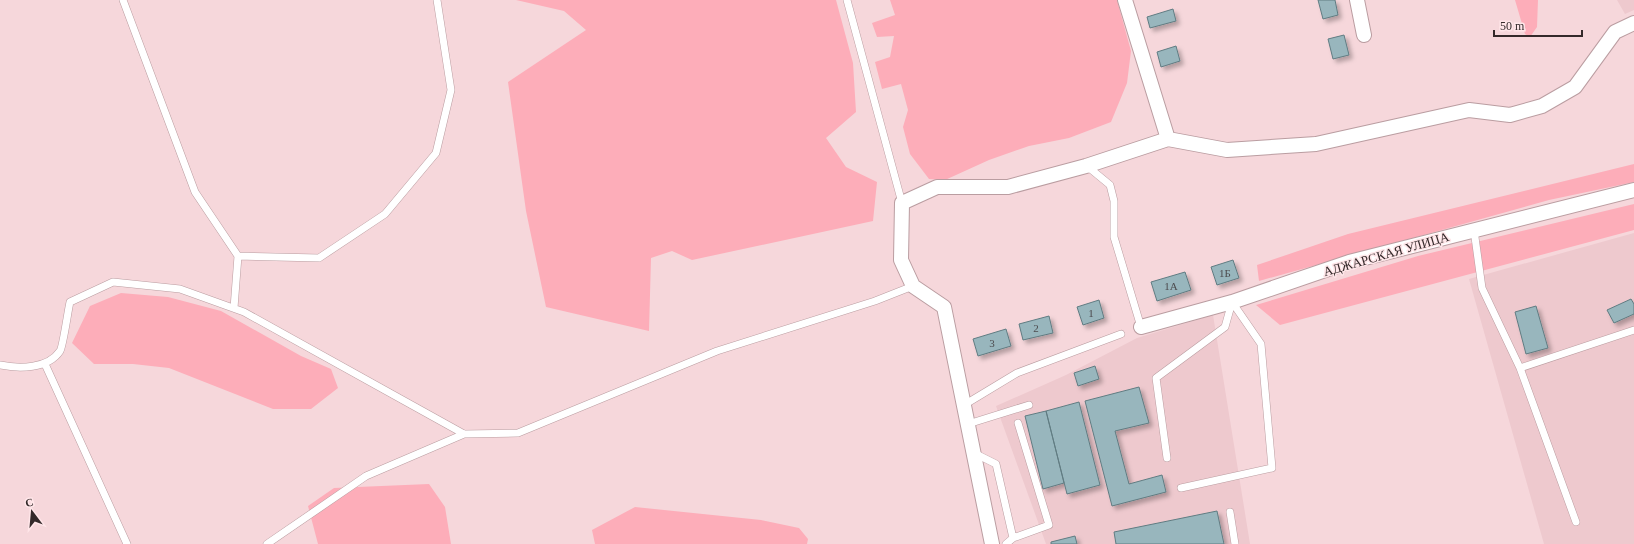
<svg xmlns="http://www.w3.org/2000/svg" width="1634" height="544" font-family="'Times New Roman',serif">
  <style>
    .built { fill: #eec9ce }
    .green { fill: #fdadb9 }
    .building { fill: #98b6bd; stroke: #607c82; filter: url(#shadow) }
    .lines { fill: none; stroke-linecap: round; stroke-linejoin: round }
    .service-casing { stroke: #ba9da1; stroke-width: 8 }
    .minor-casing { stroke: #ba9da1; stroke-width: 16 }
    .service { stroke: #fff; stroke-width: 7 }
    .minor { stroke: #fff; stroke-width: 14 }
    .labels { text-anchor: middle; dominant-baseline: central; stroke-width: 3; stroke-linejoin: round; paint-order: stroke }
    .number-label { font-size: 11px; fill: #4d4c4f }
    .street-label { font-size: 13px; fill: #34292a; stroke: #ffe6e9 }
  </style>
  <defs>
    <filter id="shadow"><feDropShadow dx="3.5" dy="3.5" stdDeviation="2" flood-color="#0004"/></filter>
  </defs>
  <rect width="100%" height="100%" fill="#f6d7db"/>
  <path class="built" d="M1617 0H1634V10L1625 14Z
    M1634 233V544H1544L1469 279Z
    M1213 315 1250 544H1046L996 406 1066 375 1137 338Z"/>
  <path class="green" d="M516 0H836L853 63 856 112 826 138 846 167 877 182 873 221 692 260 672 251 651 258 649 331 546 307 526 211 508 82 586 30 564 11Z
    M890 0H1117L1131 51 1127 83 1111 122 1069 138 1029 146 989 160 945 180 929 179 910 154 903 127 908 110 901 84 882 89 875 62 890 57 894 36 877 37 872 23 895 15Z
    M1515 0H1538L1537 27 1530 37 1525 34Z
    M1634 164V182L1549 200 1259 281 1257 265 1348 234Z
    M1634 204V230L1280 325 1256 305 1418 256Z
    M121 293 168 297 221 311 301 356 331 369 338 388 311 409H273L169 368 133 364H94L72 343 90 306Z
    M429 484 445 507 451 544H318L308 506 334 488Z
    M635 507 761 520 799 528 808 539 807 544H595L592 530Z"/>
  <path class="building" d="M1318 0H1335L1338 15 1323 19Z
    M1173 9 1176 21 1150 28 1147 17Z
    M1344 35 1349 55 1333 59 1328 39Z
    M1176 46 1180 61 1161 67 1157 52Z
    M1233 260 1239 278 1217 285 1211 267Z
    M1185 272 1191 290 1157 301 1151 282Z
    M1631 299 1634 304V314L1614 323 1607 310Z
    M1099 300 1104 318 1083 325 1077 307Z
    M1536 306 1548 348 1526 354 1515 312Z
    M1049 316 1053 333 1023 340 1019 324Z
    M1006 329 1011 346 978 356 973 339Z
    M1095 366 1099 379 1078 386 1074 373Z
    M1139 387 1149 423 1115 431 1129 484 1162 475 1166 492 1112 506 1085 401Z
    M1079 402 1100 485 1067 494 1046 411Z
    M1046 411 1064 483 1043 489 1025 416Z
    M1217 511 1224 544H1116L1114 532Z
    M1075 536 1077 544H1051V542Z"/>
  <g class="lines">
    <defs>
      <path id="service" d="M123 0 195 192 238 256 319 258 385 214 436 153 451 90 437 0
        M847 0 902 203
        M1087 166 1110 185 1114 201V237L1141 327
        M1474 230 1482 288 1520 368 1576 522
        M234 308 238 256
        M45 364 127 544
        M0 365C19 369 48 369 60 351 63 347 68 310 70 302L113 282 180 289 244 312 464 434 518 433 717 351 875 301 913 286
        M1520 368 1634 330
        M964 405 1017 373 1121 334
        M968 424 1029 405
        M974 453 996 464 1013 538 1006 544
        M1167 458 1156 378 1225 327 1232 302 1261 344 1272 468 1181 488
        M1230 512 1235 544
        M1013 538 1049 525 1018 423
        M267 544 366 476 464 434"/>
      <path id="minor" d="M1125 0 1168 139
        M1357 0 1364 35
        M1141 327 1232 302 1349 262 1634 190
        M992 544 944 307 913 286 901 260 902 203 937 187H1008L1086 166 1168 139 1227 150 1316 144 1469 110 1510 115 1542 106 1575 87 1615 32 1634 23"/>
    </defs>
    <use href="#service" class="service-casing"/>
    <use href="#minor" class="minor-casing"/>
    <use href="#service" class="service"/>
    <use href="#minor" class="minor"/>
  </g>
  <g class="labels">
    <g class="number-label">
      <text x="1225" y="273">1Б</text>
      <text x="1171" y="286">1А</text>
      <text x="1091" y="313">1</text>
      <text x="1036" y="328">2</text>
      <text x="992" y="343">3</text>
    </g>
    <g class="street-label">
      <text transform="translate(1386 254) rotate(-16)">АДЖАРСКАЯ УЛИЦА</text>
    </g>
  </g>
  <g transform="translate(32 512) rotate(344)" stroke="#ffe6e9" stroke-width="3" paint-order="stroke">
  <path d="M0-3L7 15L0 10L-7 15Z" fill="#34292a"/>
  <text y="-6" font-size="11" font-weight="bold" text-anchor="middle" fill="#34292a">С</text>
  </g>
  <path d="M1494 30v6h88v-6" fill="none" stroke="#34292a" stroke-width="2"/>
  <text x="1500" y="30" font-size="12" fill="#34292a" stroke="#ffe6e9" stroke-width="3" paint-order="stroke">50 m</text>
</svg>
